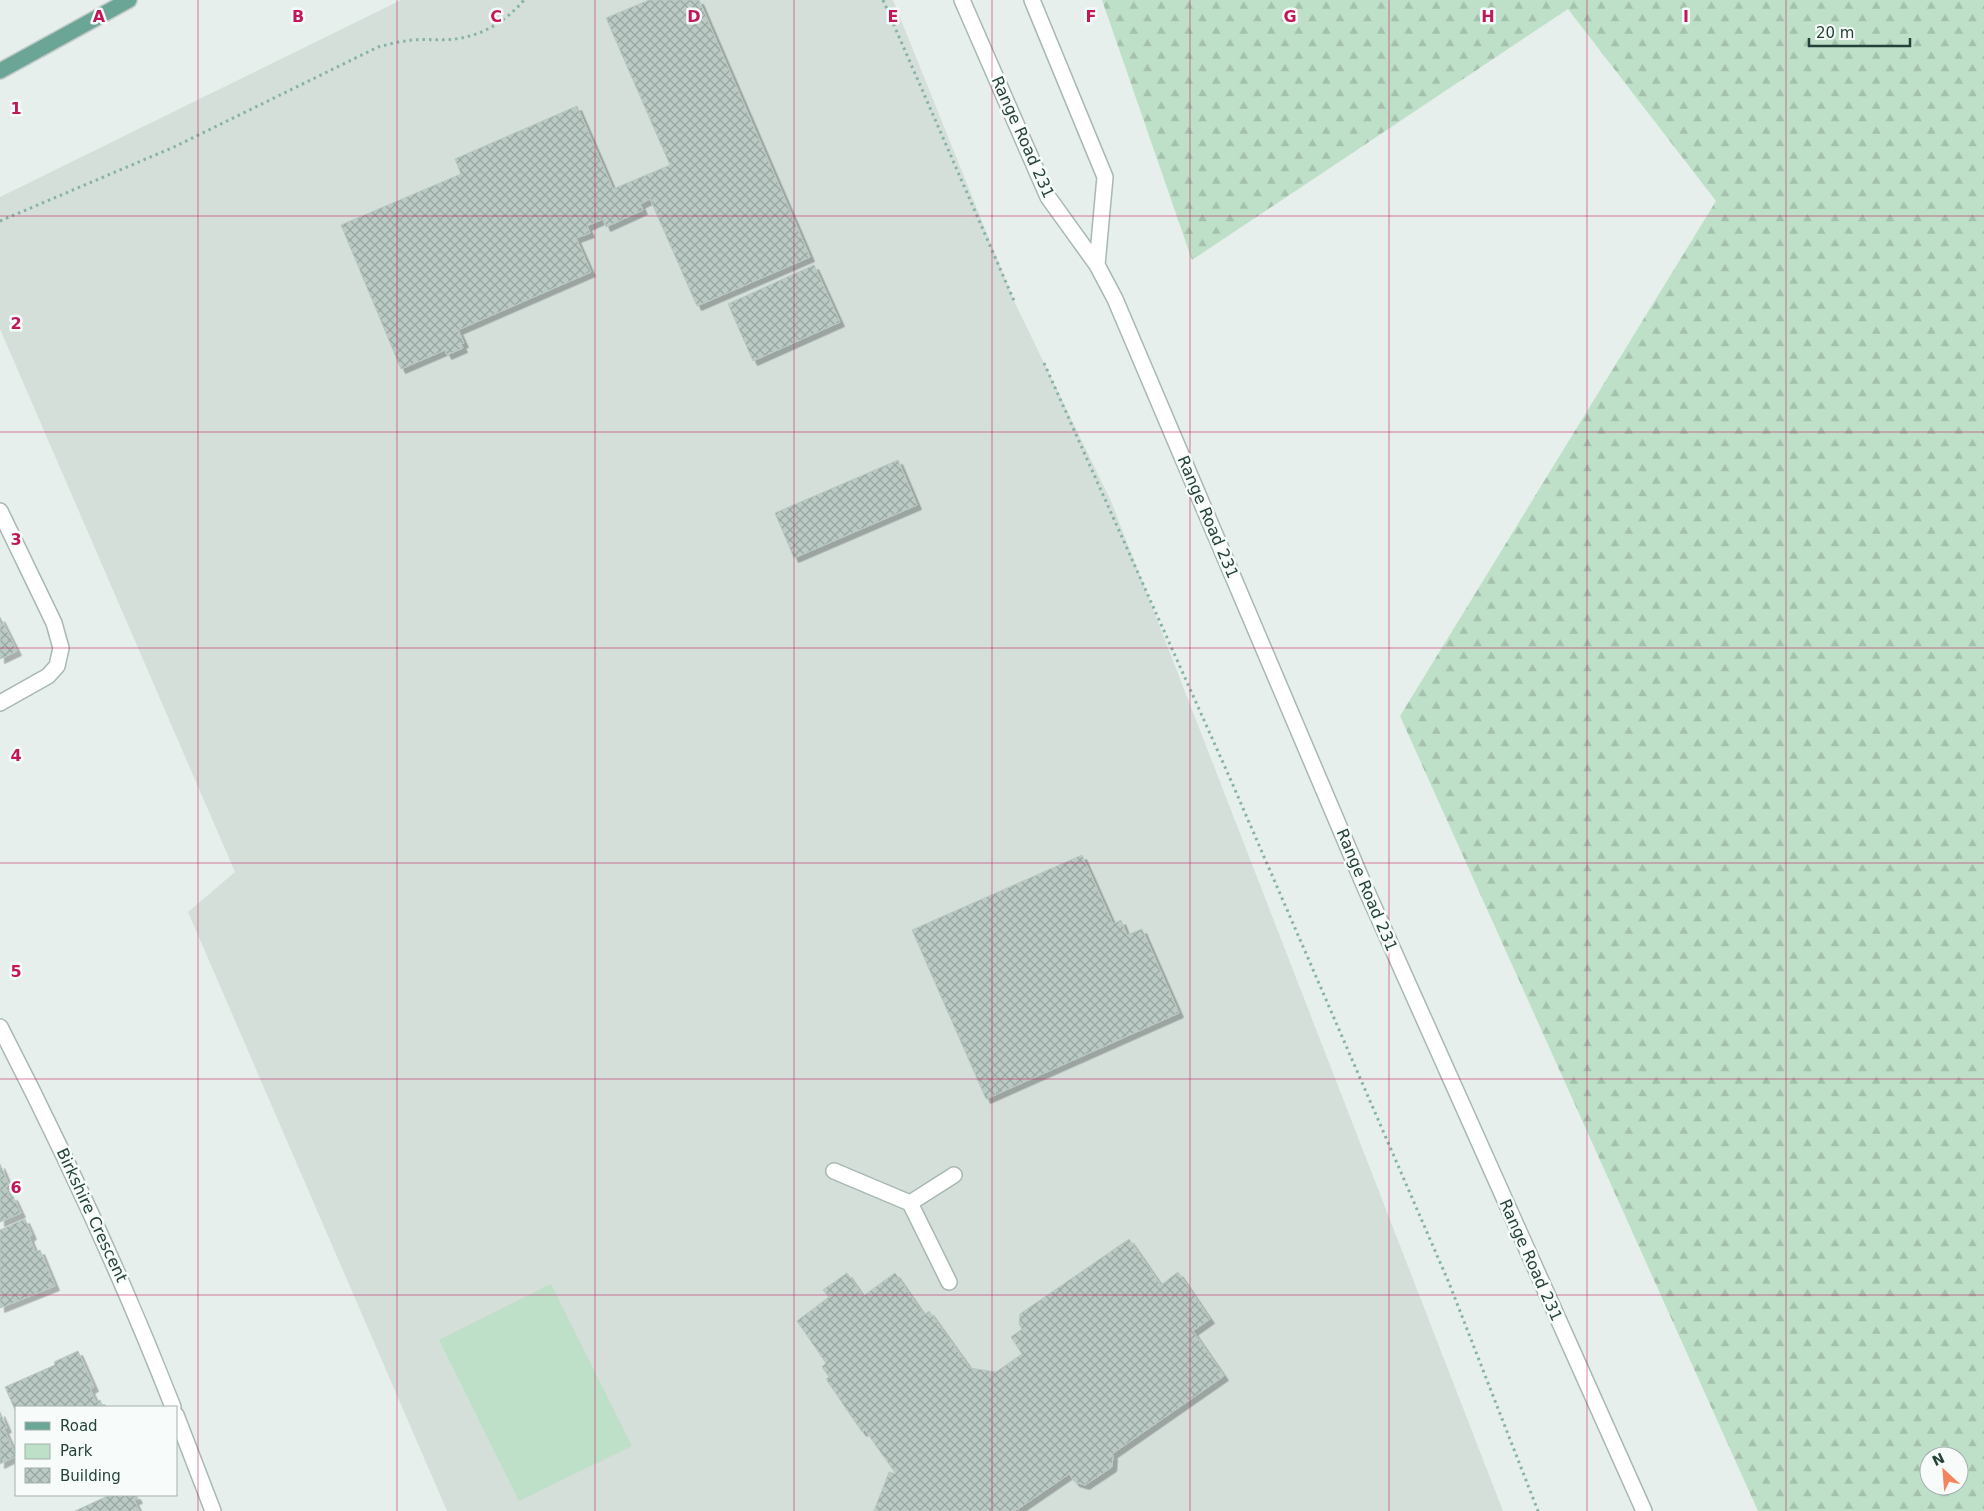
<svg xmlns="http://www.w3.org/2000/svg" width="1984" height="1511" font-family="'DejaVu Sans',sans-serif">
  <style>
    .built { fill: #d4dfda }
    .forest { fill: url(#forest-firs); fill-rule: evenodd }
    .park { fill: #bfe0c8 }
    .building { fill: url(#building-cross-hatch); stroke: #b8c9c2; filter: url(#shadow) }
    .lines { fill: none; stroke-linecap: round; stroke-linejoin: round }
    .minor-casing { stroke: #a8b8b2; stroke-width: 18 }
    .major-casing { stroke: #c2cac8; stroke-width: 18 }
    .path { stroke: #86b3a5; stroke-width: 3; stroke-dasharray: 2.5 4; stroke-linecap: butt }
    .minor { stroke: #fff; stroke-width: 15 }
    .major { stroke: #6aa596; stroke-width: 15 }
    .grid { fill: none; stroke: #c2185b; stroke-width: 1; stroke-opacity: 0.55 }
    .labels { text-anchor: middle; dominant-baseline: central; stroke-width: 5; stroke-linejoin: round; paint-order: stroke }
    .street-label { font-size: 16px; fill: #24423a; stroke: #f7fbf9 }
    .grid-label { font-size: 16px; text-anchor: middle; font-weight: bold; fill: #c2185b; stroke: #f7fbf9; stroke-width: 5; stroke-linejoin: round; paint-order: stroke }
  </style>
  <defs>
    <pattern id="forest-firs" width="22" height="20" patternUnits="userSpaceOnUse" patternTransform="scale(1.25)"><rect width="22" height="20" fill="#bfe0c8"/><path d="M5 1l3.5 6h-7zM16 11l3.5 6h-7z" fill="#a4c1ad"/></pattern>
    <pattern id="building-cross-hatch" width="8" height="8" patternUnits="userSpaceOnUse" patternTransform="scale(1.25)"><rect width="8" height="8" fill="#bbcac4"/><path d="M0 0l8 8M0 8l8-8" fill="none" stroke="#98a6a0"/></pattern>
    <filter id="shadow"><feDropShadow dx="4.5" dy="4.5" stdDeviation="0" flood-color="#0004"/></filter>
  </defs>
  <rect width="100%" height="100%" fill="#e6efeb"/>
  <path class="built" d="M401 0H893L1015 303 1111 501 1503 1511H447L188 912 235 872 0 329V197Z"/>
  <path class="forest" d="M1102 0H1984V1511H1758L1400 716 1716 201 1568 9 1192 260ZM1929 1456H1959V1486H1929Z"/>
  <path class="park" d="M551 1284 632 1446 519 1501 439 1340Z"/>
  <path class="building" d="M649 0H699L810 257 697 306 650 199 640 204 643 210 606 227 603 219 587 226 590 233 576 238 591 272 458 330 464 343 461 344 463 348 447 355 445 350 401 369 341 225 461 174 455 159 577 106 613 189 670 165 606 18Z
    M814 265 840 322 753 361 728 304Z
    M898 460 917 505 794 558 775 513Z
    M0 617 17 651 0 659Z
    M1082 855 1113 924 1121 920 1127 935 1142 929 1179 1013 986 1099 912 930Z
    M0 1164 9 1185 5 1187 10 1197 13 1196 21 1213 0 1222Z
    M25 1219 32 1235 29 1237 35 1252 40 1250 55 1286 0 1308V1230Z
    M1129 1239 1161 1285 1178 1272 1210 1319 1193 1331 1224 1376 1112 1454 1113 1456 1112 1467 1085 1485 1075 1482 1069 1474 1015 1511H874L889 1472 896 1474 865 1430 862 1432 826 1379 829 1377 822 1367 826 1363 797 1321 829 1297 823 1290 847 1273 863 1296 895 1273 924 1315 929 1311 970 1368 996 1372 1022 1354 1011 1337 1022 1329 1019 1324 1020 1314Z
    M78 1351 94 1387 90 1389 96 1402 100 1400 103 1407H16V1412L5 1387 55 1365 54 1362Z
    M0 1412 7 1428 4 1429 16 1456 0 1464Z
    M110 1495H136L138 1499 134 1500 139 1511H75Z"/>
  <g class="lines">
    <defs>
      <path id="minor" d="M962 0 1048 197 1097 265 1115 299 1364 885 1644 1511
        M1032 0 1105 177 1097 265
        M0 511 54 623 61 648 57 666 48 676 0 703
        M0 1027C64 1151 122 1277 173 1407
        M834 1171 910 1203 949 1282
        M910 1203 954 1175
        M176 1415 213 1511"/>
      <path id="major" d="M0 71 129 0"/>
    </defs>
    <use href="#minor" class="minor-casing"/>
    <use href="#major" class="major-casing"/>
    <path class="path" d="M883 0 1015 303
      M0 221 174 147 378 47C387 45 396 42 405 41 421 38 439 41 455 39 484 35 506 21 524 0
      M1044 363 1229 776 1449 1283 1538 1511"/>
    <use href="#minor" class="minor"/>
    <use href="#major" class="major"/>
  </g>
  <path class="grid" d="M198 0V1511M397 0V1511M595 0V1511M794 0V1511M992 0V1511M1190 0V1511M1389 0V1511M1587 0V1511M1786 0V1511M0 216H1984M0 432H1984M0 648H1984M0 863H1984M0 1079H1984M0 1295H1984"/>
  <g class="labels">
    <g class="street-label">
      <text transform="translate(1023 137) rotate(66)">Range Road 231</text>
      <text transform="translate(1208 517) rotate(67)">Range Road 231</text>
      <text transform="translate(1367 890) rotate(67)">Range Road 231</text>
      <text transform="translate(92 1215) rotate(65)">Birkshire Crescent</text>
      <text transform="translate(1531 1260) rotate(66)">Range Road 231</text>
    </g>
  </g>
  <g class="grid-label">
    <text x="99" y="22">A</text>
    <text x="298" y="22">B</text>
    <text x="496" y="22">C</text>
    <text x="694" y="22">D</text>
    <text x="893" y="22">E</text>
    <text x="1091" y="22">F</text>
    <text x="1290" y="22">G</text>
    <text x="1488" y="22">H</text>
    <text x="1686" y="22">I</text>
    <text x="16" y="114">1</text>
    <text x="16" y="329">2</text>
    <text x="16" y="545">3</text>
    <text x="16" y="761">4</text>
    <text x="16" y="977">5</text>
    <text x="16" y="1193">6</text>
  </g>
  <rect x="15" y="1406" width="162" height="90" fill="#f7fbf9" stroke="#a3b1ad"/>
  <rect x="25" y="1422" width="25" height="8" fill="#6aa596" stroke="#a3b1ad"/>
  <text x="60" y="1431" font-size="15" fill="#24423a">Road</text>
  <rect x="25" y="1444" width="25" height="15" fill="#bfe0c8" stroke="#a3b1ad"/>
  <text x="60" y="1456" font-size="15" fill="#24423a">Park</text>
  <rect x="25" y="1468" width="25" height="15" fill="url(#building-cross-hatch)" stroke="#a3b1ad"/>
  <text x="60" y="1481" font-size="15" fill="#24423a">Building</text>
  <g transform="translate(1944 1471) rotate(334)"><circle r="24" fill="#f7fbf9" stroke="#a3b1ad"/>
  <path d="M0-4L9 19L0 12L-9 19Z" fill="#f4845f"/>
  <text y="-8" font-size="14" font-weight="bold" text-anchor="middle" fill="#24423a">N</text>
  </g>
  <path d="M1809 38v8h101v-8" fill="none" stroke="#24423a" stroke-width="2.5"/>
  <text x="1816" y="38" font-size="15" fill="#24423a" stroke="#f7fbf9" stroke-width="4" paint-order="stroke">20 m</text>
</svg>
